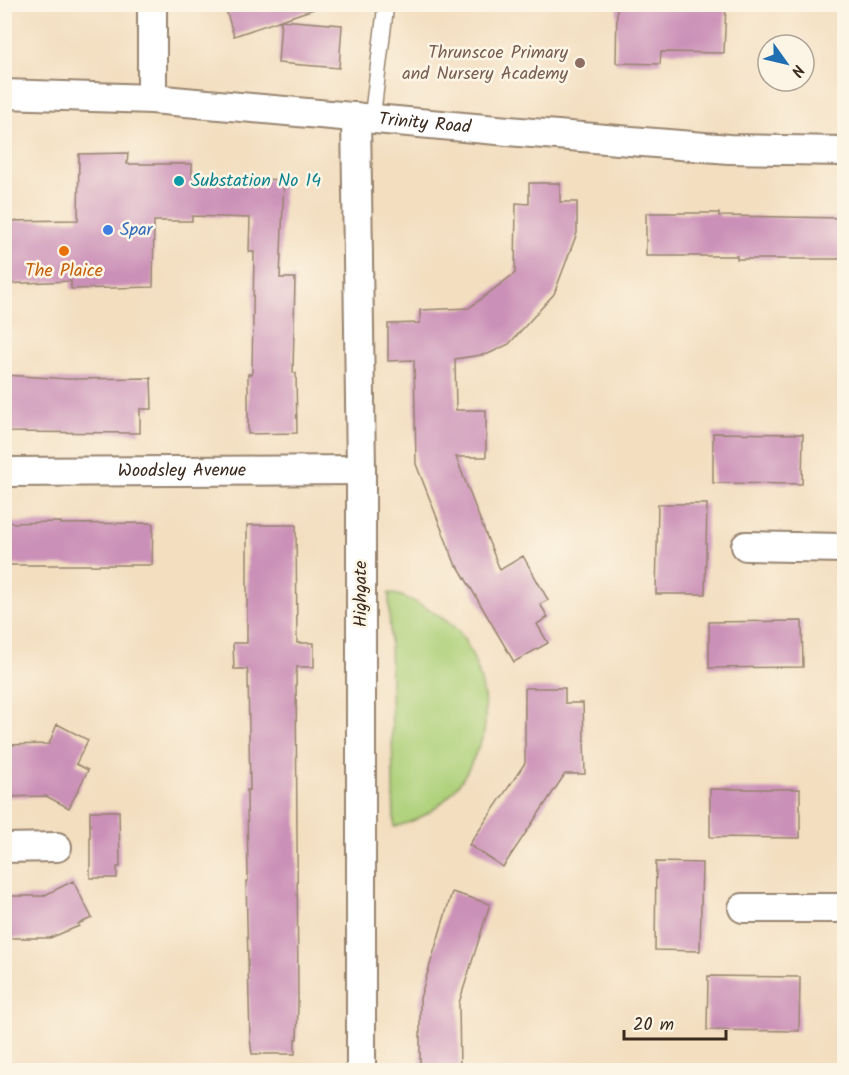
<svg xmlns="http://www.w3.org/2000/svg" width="849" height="1075" font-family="Kalam,sans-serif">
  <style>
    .grass { fill: #add079; stroke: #747d4c; stroke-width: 1.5 }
    .building { fill: #cb90b7 }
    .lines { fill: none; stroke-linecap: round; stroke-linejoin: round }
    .service-casing { stroke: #97846f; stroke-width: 18 }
    .minor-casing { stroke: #97846f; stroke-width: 32 }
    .service { stroke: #fff; stroke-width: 15 }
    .minor { stroke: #fff; stroke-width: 28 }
    .education-dot { fill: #8d6e63; stroke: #fcf5e5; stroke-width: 2 }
    .culture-dot { fill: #0f9aa8; stroke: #fcf5e5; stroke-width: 2 }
    .shop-dot { fill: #3f7fe0; stroke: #fcf5e5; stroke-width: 2 }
    .food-dot { fill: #e8710a; stroke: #fcf5e5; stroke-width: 2 }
    .labels { text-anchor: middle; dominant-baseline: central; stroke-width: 5; stroke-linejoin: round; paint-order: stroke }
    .education-label { font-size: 18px; fill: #785e54; stroke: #fcf5e5; text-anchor: end }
    .street-label { font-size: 18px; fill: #3b2a1e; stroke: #fcf5e5 }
    .culture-label { font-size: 18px; fill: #0d838f; stroke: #fcf5e5; text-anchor: start }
    .shop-label { font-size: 18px; fill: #366cbe; stroke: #fcf5e5; text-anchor: start }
    .food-label { font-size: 18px; fill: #c56008; stroke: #fcf5e5 }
  </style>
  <rect width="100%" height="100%" fill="#fcf5e5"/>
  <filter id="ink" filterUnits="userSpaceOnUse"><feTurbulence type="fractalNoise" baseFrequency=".0167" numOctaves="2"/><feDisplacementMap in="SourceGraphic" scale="12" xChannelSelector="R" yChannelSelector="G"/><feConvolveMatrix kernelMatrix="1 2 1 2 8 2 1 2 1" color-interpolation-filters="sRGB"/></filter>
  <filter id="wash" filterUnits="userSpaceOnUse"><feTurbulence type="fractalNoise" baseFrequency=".008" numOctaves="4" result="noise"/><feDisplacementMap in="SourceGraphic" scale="24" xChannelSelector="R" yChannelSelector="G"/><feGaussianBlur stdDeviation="1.35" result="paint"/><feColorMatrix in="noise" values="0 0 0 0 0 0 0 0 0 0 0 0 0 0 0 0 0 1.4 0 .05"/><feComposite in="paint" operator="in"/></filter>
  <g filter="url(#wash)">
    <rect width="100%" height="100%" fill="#f3dec0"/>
    <path class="grass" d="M389 593C404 595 418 603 431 611 440 617 453 624 460 633 479 661 489 700 484 733 483 739 479 745 477 750 462 789 435 817 394 827Z"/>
    <g id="blocks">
      <path class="building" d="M224 4H313L314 9 281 20 342 25 339 68 278 63 281 20 234 36Z
        M617 4H726L724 53 661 52 660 64 616 63Z
        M128 153 127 164H192V176L284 180 280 278H295L293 373H296L297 433 248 434V374H252L254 252H249L250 218 192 216V221H154L153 287 71 289V281L4 284V221L78 220 79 154Z
        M529 183H560V202H577V233L554 294 509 344 488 354 455 359 456 410H486V457H456L479 517 500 570 523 556 548 600 540 604 548 617 537 624 548 643 514 662 458 566H456L416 464 414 360 388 361V324L420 323V310L469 308 515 273 516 203 529 204Z
        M646 213H719V216L844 218V259H737V256H646Z
        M4 375 68 379 151 378 152 409H140V433L4 432Z
        M713 433 803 434 802 484 713 483Z
        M658 504H707L705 594H656Z
        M61 522V524L153 523 152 565H4V523Z
        M247 525H296L297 643H314V667H297L296 674 298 1005 297 1039H295V1054H252L250 1039 246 881H248L247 790H250L248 674 247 669H234L233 643H247Z
        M802 621 803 667 709 668V622Z
        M525 688H565V703H583L585 774H565L503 867 469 845 525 763Z
        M57 724 88 740 76 764 88 770 69 808 46 796 4 797V745L49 744Z
        M710 789H800V838L710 837Z
        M90 811H119L120 867H117V878H90Z
        M656 862 702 863 700 951 655 950Z
        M73 881 92 918 78 924 79 926 50 938H4V896H43Z
        M452 892 490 904 459 1003 460 1071H420V998Z
        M708 976 800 977 799 1031 707 1030Z"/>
    </g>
  </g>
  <g filter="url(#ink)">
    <use href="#blocks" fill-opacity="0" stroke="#97846f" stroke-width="1.5"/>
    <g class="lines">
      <defs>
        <path id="service" d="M372 119 386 4"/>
        <g id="minor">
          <path d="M152 4V99"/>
          <path id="s1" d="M4 94 152 99 508 131 729 149 844 151"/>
          <path d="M356 117 361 470V1070"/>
          <path id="s2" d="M4 472 361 470"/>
          <path d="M746 546 844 548"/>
          <path d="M4 848 57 847"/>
          <path d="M743 908H844"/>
        </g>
      </defs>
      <use href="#service" class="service-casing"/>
      <use href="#minor" class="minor-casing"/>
      <use href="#service" class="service"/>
      <use href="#minor" class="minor"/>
    </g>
  </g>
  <circle class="education-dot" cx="580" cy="63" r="6"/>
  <circle class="culture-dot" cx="179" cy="181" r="6"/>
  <circle class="shop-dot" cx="108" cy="230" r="6"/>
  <circle class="food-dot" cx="64" cy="251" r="6"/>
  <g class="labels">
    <g class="education-label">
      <text x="568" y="53">Thrunscoe Primary<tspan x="568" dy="21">and Nursery Academy</tspan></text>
    </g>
    <g class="street-label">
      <text stroke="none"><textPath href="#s1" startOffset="422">Trinity Road</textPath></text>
      <text stroke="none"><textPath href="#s2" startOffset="178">Woodsley Avenue</textPath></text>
      <text transform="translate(361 594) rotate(-90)">Highgate</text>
    </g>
    <g class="culture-label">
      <text x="191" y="181">Substation No 14</text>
    </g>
    <g class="shop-label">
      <text x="120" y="230">Spar</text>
    </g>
    <g class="food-label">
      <text x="64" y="271">The Plaice</text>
    </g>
  </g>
  <rect width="849" height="1075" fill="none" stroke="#fcf5e5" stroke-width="24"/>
  <g transform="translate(786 63) rotate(124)"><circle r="28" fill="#fcf5e5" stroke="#afa495" stroke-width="1.5"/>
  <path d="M0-4.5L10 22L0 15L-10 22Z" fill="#1f6fb2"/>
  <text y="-9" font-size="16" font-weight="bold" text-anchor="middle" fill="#3b2a1e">N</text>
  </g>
  <path d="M624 1030v9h102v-9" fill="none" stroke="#3b2a1e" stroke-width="3"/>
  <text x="633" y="1030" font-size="18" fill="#3b2a1e" stroke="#fcf5e5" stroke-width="4.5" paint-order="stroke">20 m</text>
</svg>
